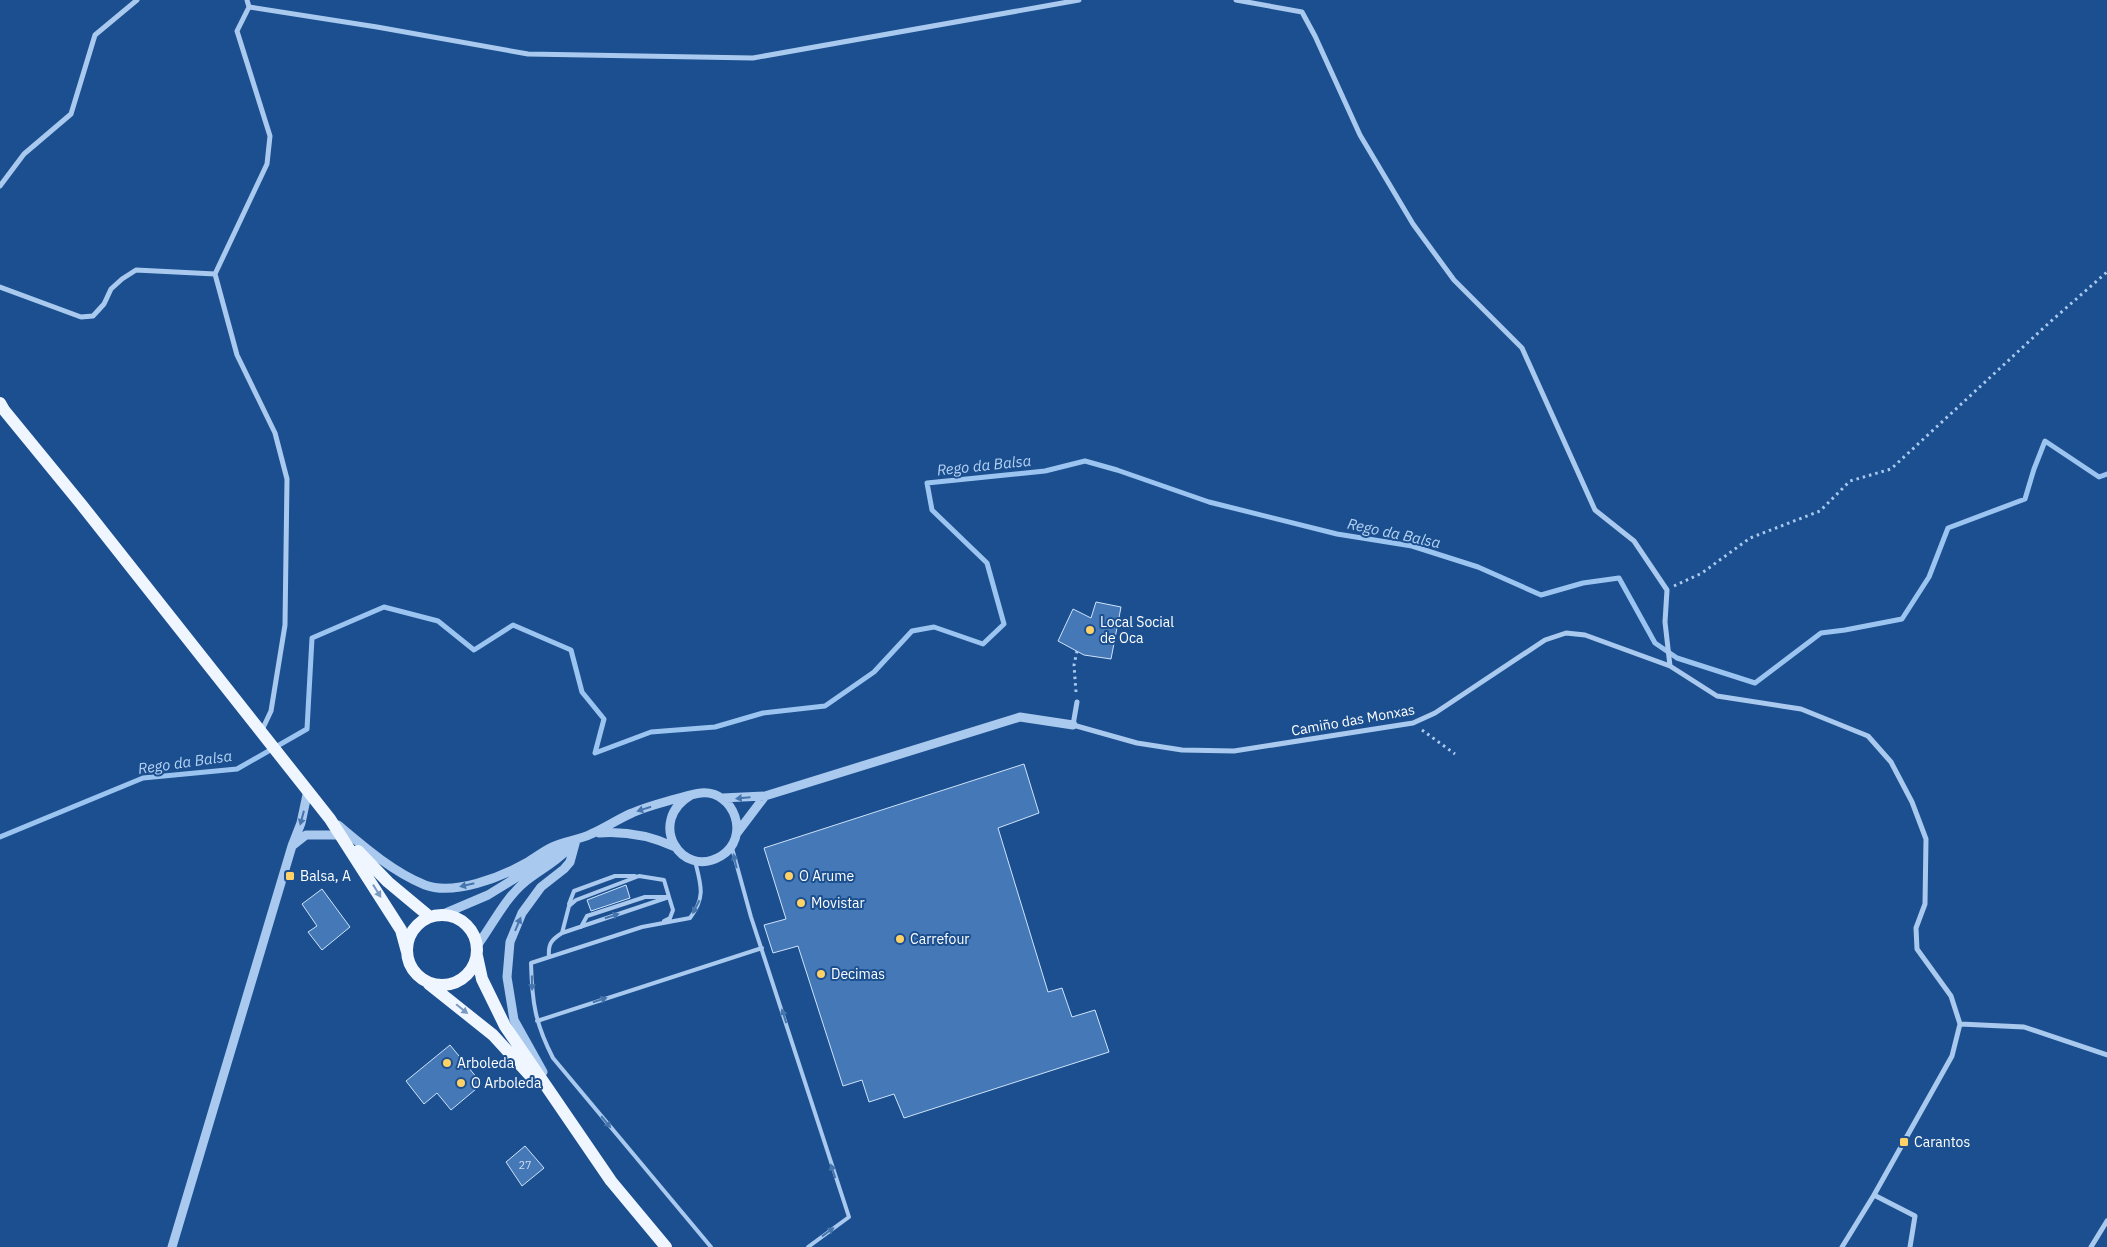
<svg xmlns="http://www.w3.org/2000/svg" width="2107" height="1247" font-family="'IBM Plex Sans',sans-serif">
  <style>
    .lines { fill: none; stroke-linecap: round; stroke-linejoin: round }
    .stream { stroke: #9cc4f0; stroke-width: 5 }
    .building { fill: #4478b7; stroke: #cfe3fa }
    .path { stroke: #a9c9ee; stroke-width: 3; stroke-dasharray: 2.5 4; stroke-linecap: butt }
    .service { stroke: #a9c9ee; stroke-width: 4 }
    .minor { stroke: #a9c9ee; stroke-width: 5 }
    .tertiary { stroke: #a9c9ee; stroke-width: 9 }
    .primary { stroke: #f0f6ff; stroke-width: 12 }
    .oneway { fill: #4674ac }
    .oneway2 { fill: #7b9ac1 }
    .poi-dot { fill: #ffd166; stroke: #1b4f8f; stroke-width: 2 }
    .labels { text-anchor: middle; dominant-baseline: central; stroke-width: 4; stroke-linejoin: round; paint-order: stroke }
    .number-label { font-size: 11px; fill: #d0dded }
    .poi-label { font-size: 14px; fill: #fff; stroke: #1b4f8f; text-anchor: start }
    .street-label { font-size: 14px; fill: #fff; stroke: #1b4f8f }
    .water-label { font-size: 15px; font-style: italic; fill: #b5d3f5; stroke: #1b4f8f }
  </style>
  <rect width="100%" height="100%" fill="#1b4f8f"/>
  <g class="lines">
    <path class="stream" d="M0 837 143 778 237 769 307 729 312 638 384 607 438 621 474 650 513 625 571 650 582 692 604 719 595 753 651 732 715 727 763 713 825 706 874 672 912 631 934 627 983 644 1004 624 987 563 932 510 927 483 1045 471 1085 461 1117 470 1209 502 1337 534 1412 546 1478 567 1541 595 1583 583 1619 578 1655 643 1677 658 1755 683 1821 633 1845 630 1902 619 1929 577 1948 528 2025 499 2034 469 2045 441 2099 477 2107 474"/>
  </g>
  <path class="building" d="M1096 602 1121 607 1111 659 1084 655 1058 641 1073 609 1091 618Z
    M1024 764 1039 813 998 828 1048 992 1062 988 1072 1017 1095 1010 1109 1052 904 1118 894 1094 869 1102 862 1080 843 1086 798 946 773 953 764 925 786 919 764 848Z
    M626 885 630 898 591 911 587 900Z
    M322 889 350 927 322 950 308 932 317 926 302 904Z
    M450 1045 482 1084 451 1110 437 1093 424 1104 406 1081Z
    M525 1146 544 1168 522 1186 506 1162Z"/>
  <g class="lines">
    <path class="path" d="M1674 586 1702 573 1750 538 1820 511 1850 481 1891 469 2050 322 2107 272
      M1076 692 1074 665 1077 651
      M1422 730 1455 754"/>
    <path class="service" d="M732 848 751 917 849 1217 808 1247
      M695 861C701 885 706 897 690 918L642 927 531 963C532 1002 535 1023 553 1058L711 1247
      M569 904 574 891 615 876H635
      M562 933 569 906 576 900 639 876 664 880 669 897H645L587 916 581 927
      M549 957C548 944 551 940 562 933L669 897 673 910 670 918 664 921
      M537 1021 762 948"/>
    <path class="minor" d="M247 0 249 7 237 31 270 136 267 164 215 274 237 355 275 433 287 479 285 625 271 711 262 730
      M1236 0 1302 12 1315 36 1360 135 1413 224 1454 280 1522 348 1595 510 1634 541 1667 590 1665 622 1670 666 1717 696 1801 709 1868 736 1891 762 1912 802 1926 839 1925 904 1916 928 1917 949 1951 996 1960 1024 1952 1056 1874 1195 1842 1247
      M249 7 377 27 528 54 753 58 1079 0
      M0 186 24 154 71 114 95 35 137 0
      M0 287 81 317 93 316 104 304 111 289 122 279 136 270 215 274
      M1077 702 1073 725 1137 743 1182 750 1234 751 1413 723 1435 713 1545 640 1566 633 1585 635 1670 666
      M1960 1024 2024 1027 2107 1055
      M1874 1195 1915 1216 1910 1247
      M2091 1247 2107 1221"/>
    <path class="tertiary" d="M722 798 765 796 1020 717 1073 725
      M338 825C364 847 393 872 425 885 454 896 501 877 526 863 535 858 543 851 552 847 564 841 579 840 591 834 605 828 618 819 632 813 645 807 661 803 675 799 683 797 692 794 701 793 735 790 751 838 721 856 681 880 646 821 691 795
      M599 833C625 831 651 836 675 847
      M737 833 765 796
      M292 846 306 835H342
      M441 915 488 895 569 845
      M477 946C493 924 505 898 526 881 540 870 554 863 566 851
      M543 1072 514 1020 507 977 510 942 522 913 541 887 564 869 570 862 576 840
      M172 1247 292 846 301 823 308 790"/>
    <path class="primary" d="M0 403 4 410 81 504 330 819 401 930 407 952
      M358 851 388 882 430 917
      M407 950a35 35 0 1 1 70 0a35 35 0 1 1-70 0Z
      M477 956 482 979 505 1026 611 1181 666 1247
      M429 984 493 1035 534 1080"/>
  </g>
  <defs><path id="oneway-solid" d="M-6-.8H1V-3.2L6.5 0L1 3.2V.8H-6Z" transform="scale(1.25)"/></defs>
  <g class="oneway">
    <use href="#oneway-solid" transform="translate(743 798) rotate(175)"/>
    <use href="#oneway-solid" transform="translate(644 809) rotate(162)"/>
    <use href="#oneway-solid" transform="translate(302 818) rotate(105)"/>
    <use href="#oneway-solid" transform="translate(735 861) rotate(-103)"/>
    <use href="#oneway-solid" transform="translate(467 885) rotate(167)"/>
    <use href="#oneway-solid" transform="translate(696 907) rotate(117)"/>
    <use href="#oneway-solid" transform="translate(612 916) rotate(-18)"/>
    <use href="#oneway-solid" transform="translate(518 924) rotate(-67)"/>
    <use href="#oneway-solid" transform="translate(532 983) rotate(89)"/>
    <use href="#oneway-solid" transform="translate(600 1000) rotate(-18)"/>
    <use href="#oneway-solid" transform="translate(784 1016) rotate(-108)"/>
    <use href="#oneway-solid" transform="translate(606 1122) rotate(50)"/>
    <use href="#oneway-solid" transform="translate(833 1171) rotate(-108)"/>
    <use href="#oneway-solid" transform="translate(828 1232) rotate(-36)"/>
  </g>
  <g class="oneway2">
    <use href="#oneway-solid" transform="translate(377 891) rotate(58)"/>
    <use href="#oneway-solid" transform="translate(462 1009) rotate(39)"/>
  </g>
  <g class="poi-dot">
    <circle cx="1090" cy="630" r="5"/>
    <rect x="285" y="871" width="10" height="10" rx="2.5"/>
    <circle cx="789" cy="876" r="5"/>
    <circle cx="801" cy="903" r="5"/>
    <circle cx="900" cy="939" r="5"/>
    <circle cx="821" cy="974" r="5"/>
    <circle cx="447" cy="1063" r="5"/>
    <circle cx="461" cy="1083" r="5"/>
    <rect x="1899" y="1137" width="10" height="10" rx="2.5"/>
  </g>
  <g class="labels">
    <g class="number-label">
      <text x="525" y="1165">27</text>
    </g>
    <g class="poi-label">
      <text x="1100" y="622">Local Social<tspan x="1100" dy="16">de Oca</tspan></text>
      <text x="300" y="876">Balsa, A</text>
      <text x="799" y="876">O Arume</text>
      <text x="811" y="903">Movistar</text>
      <text x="910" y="939">Carrefour</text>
      <text x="831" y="974">Decimas</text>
      <text x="457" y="1063">Arboleda</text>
      <text x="471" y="1083">O Arboleda</text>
      <text x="1914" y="1142">Carantos</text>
    </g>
    <g class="street-label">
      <text transform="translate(1353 720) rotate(-10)">Camiño das Monxas</text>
    </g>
    <g class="water-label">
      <text transform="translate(984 465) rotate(-6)">Rego da Balsa</text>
      <text transform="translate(1394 533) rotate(12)">Rego da Balsa</text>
      <text transform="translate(185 762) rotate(-8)">Rego da Balsa</text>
    </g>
  </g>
</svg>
